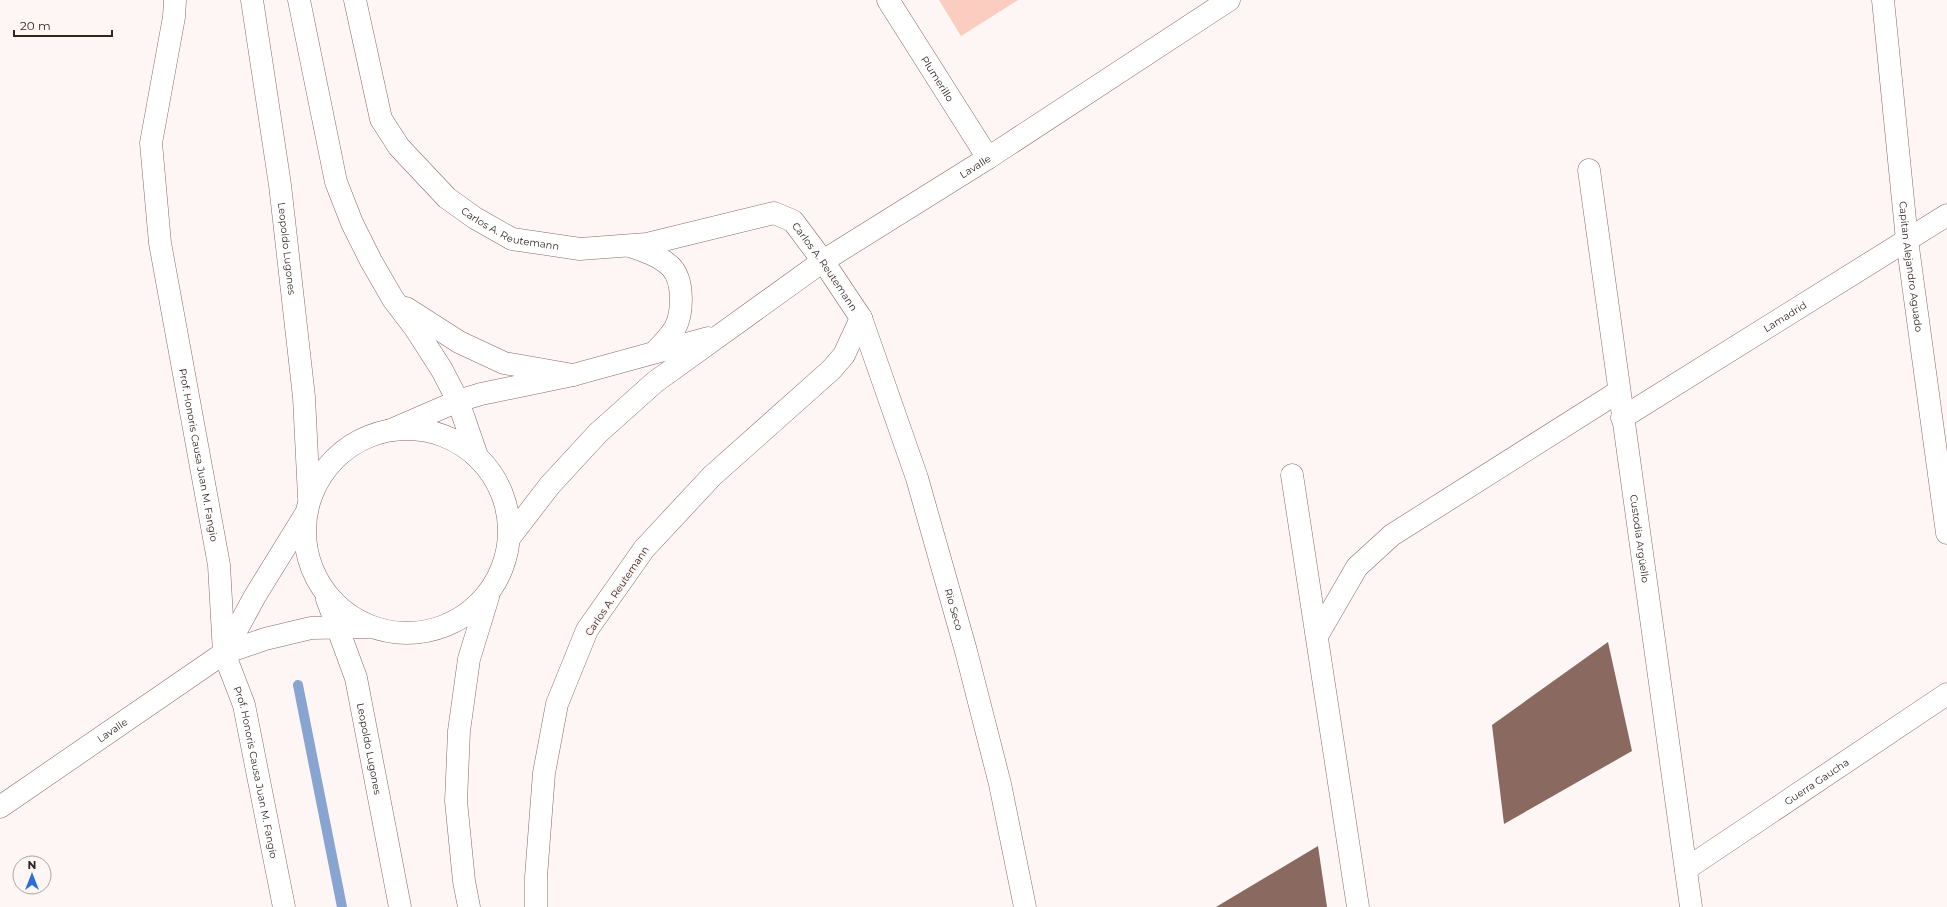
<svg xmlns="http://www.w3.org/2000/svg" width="1947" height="907" font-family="Montserrat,sans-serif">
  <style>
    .green { fill: #fbccc0 }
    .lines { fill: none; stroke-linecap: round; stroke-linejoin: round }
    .stream { stroke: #88a4d1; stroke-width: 10 }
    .building { fill: #896960 }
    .minor-casing { stroke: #8a6a62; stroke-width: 23 }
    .major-casing { stroke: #8a6a62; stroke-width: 23 }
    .minor { stroke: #fff; stroke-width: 22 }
    .major { stroke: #fff; stroke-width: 22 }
    .labels { text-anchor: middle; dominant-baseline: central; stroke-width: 3; stroke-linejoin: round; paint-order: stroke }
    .street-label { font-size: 10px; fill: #322420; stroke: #fef6f4 }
  </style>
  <rect width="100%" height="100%" fill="#fef6f4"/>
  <path class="green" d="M939 0H1018L961 36Z"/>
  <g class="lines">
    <path class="stream" d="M298 685 342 907"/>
  </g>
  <path class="building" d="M1608 642 1632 751 1504 824 1492 725Z
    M1318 846 1327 907H1216Z"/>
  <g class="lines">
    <defs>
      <g id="minor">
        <path id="s1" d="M175 0 174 17 151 143 160 243 219 565 224 653 244 705 284 907"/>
        <path id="s2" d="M355 0 381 119 399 147 447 198 475 218 512 239 580 249 647 244 774 213 793 221 823 261 861 318 844 355 831 370 712 476 644 549 587 630 557 704 544 773 536 877V907"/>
        <path id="s3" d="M888 0 988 158"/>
        <path id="s4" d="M1883 0 1907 240 1947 533"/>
        <path id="s5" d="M1589 170 1691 907"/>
        <path d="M630 246C645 251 660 256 671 267 684 280 683 313 675 328 670 337 661 345 655 352"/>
        <path id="s6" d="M861 318 917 478 966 651 1000 784 1025 907"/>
        <path id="s7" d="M1622 418 1947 215"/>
        <path d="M391 430 458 401 481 394 573 375 708 338"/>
        <path d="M1292 475 1358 907"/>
        <path id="s8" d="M510 537 550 485 598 433 655 382 823 261 988 158 1229 0"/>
        <path d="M1317 636 1357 567 1392 535 1618 392"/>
        <path d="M224 653 255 596 305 515"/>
        <path id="s9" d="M0 807 224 653 265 639 311 628 368 627"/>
        <path id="s10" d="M1686 869 1947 694"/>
      </g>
      <g id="major">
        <path id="s11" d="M252 0 280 185 304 397 309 497"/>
        <path d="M299 0 336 182 352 223 371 261 393 299 415 328 442 370 458 401 477 456"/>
        <path d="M406 308 459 342 504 363 573 375"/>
        <circle cx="407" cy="531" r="102"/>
        <path id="s12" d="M327 599 356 678 400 907"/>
        <path d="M469 907 464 881 456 801 459 731 469 659 488 597"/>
      </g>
    </defs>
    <use href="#minor" class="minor-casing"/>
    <use href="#major" class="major-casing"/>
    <use href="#minor" class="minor"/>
    <use href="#major" class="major"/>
  </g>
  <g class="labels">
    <g class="street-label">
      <text stroke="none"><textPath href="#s3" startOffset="93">Plumerillo</textPath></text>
      <text stroke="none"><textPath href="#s8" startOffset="599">Lavalle</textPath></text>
      <text stroke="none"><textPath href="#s2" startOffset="297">Carlos A. Reutemann</textPath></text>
      <text stroke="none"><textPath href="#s11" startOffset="251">Leopoldo Lugones</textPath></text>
      <text stroke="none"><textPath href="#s2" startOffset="645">Carlos A. Reutemann</textPath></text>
      <text stroke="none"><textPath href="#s4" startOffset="268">Capitan Alejandro Aguado</textPath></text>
      <text stroke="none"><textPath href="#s7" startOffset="192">Lamadrid</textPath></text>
      <text stroke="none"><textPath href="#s1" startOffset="461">Prof. Honoris Causa Juan M. Fangio</textPath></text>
      <text stroke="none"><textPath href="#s5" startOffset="372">Custodia Argüello</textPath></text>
      <text transform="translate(617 591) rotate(-56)">Carlos A. Reutemann</text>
      <text stroke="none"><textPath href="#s6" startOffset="306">Rio Seco</textPath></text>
      <text stroke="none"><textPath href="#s9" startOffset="136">Lavalle</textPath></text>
      <text stroke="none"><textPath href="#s12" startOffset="156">Leopoldo Lugones</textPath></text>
      <text stroke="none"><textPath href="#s1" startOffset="785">Prof. Honoris Causa Juan M. Fangio</textPath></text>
      <text stroke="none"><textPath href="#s10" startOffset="157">Guerra Gaucha</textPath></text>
    </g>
  </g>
  <g transform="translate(32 875)"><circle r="19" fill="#fef6f4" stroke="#aca29f"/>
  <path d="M0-3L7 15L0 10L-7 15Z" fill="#2d6dda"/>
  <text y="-6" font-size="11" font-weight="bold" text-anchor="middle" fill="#322420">N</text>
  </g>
  <path d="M14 30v6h98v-6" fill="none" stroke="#322420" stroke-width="2"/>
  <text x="20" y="30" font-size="12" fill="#322420" stroke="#fef6f4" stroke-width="3" paint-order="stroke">20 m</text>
</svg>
